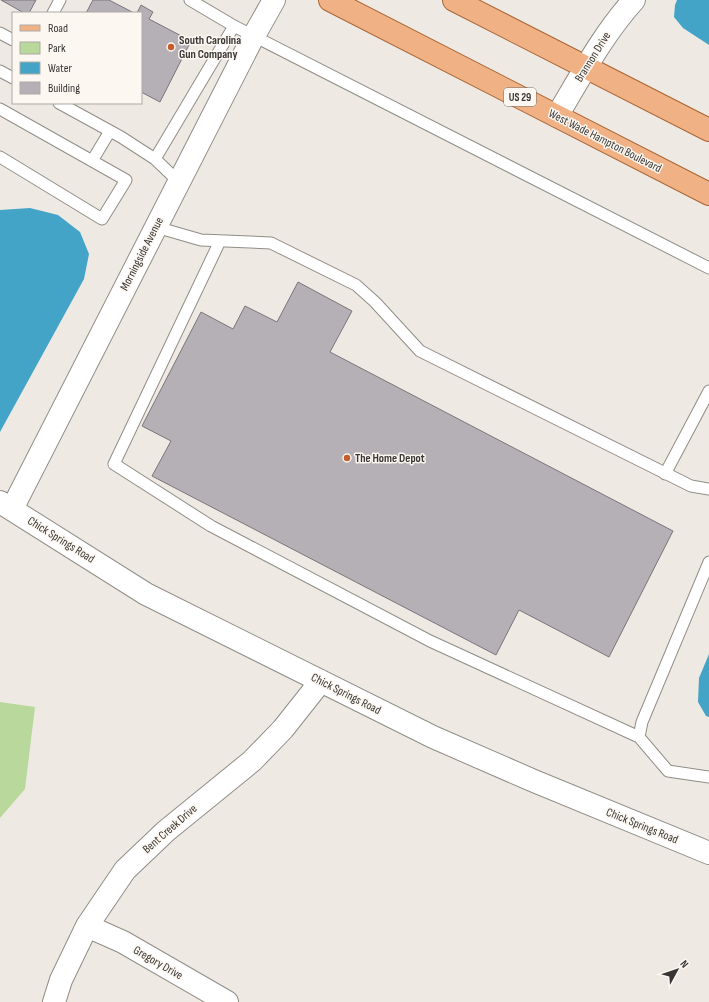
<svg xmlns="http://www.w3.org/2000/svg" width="709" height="1002" font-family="'Sofia Sans Condensed',sans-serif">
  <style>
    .green { fill: #b9d89b }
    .water { fill: #43a4c7 }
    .building { fill: #b4b0b6; stroke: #79757b }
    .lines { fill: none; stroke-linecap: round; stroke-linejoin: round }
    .lane-casing { stroke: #918d87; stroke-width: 13 }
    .street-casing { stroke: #918d87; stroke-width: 24 }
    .primary-casing { stroke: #a96534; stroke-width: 24 }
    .lane { stroke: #fff; stroke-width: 11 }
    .street { stroke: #fff; stroke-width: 22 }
    .primary { stroke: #f0b285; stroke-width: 22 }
    .poi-dot { fill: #c35e2c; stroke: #fcf7f0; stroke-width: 1.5 }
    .labels { text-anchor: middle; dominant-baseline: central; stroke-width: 3; stroke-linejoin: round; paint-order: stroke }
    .shield { fill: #fcf7f0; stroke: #73706c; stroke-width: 1 }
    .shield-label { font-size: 11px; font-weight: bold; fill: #383634 }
    .poi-label { font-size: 12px; font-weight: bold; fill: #383634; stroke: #fcf7f0; text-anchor: start }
    .street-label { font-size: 12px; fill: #383634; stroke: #fcf7f0 }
  </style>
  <rect width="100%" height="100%" fill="#eeeae3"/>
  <path class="green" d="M0 702 35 707 25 789 0 818Z"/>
  <path class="water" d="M677 0H709V45L683 28 674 17 675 5Z
    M30 208 58 215 80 232 89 254 84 279 0 432V210Z
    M709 654V717L706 716 698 702 699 678Z"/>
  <path class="building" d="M1 0H36L29 13H24Z
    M93 0H109L134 13H86Z
    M141 5 153 12 149 19 191 41 160 102 141 92V13H137Z
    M298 282 352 311 330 352 673 531 609 657 519 610 496 655 152 476 171 441 142 426 201 312 233 329 245 306 277 322Z"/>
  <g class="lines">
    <defs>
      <path id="lane" d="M53 13 60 0
        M234 26 709 268
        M0 33 13 40
        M0 71 13 78
        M59 103 121 137 155 159
        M0 109 126 180 102 219 0 157
        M92 161 110 131
        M179 182 155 159 234 26 190 0
        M156 227 201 240 271 243 356 285 375 302 420 351 691 486 709 489
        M220 241 114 464 211 526 430 641 639 737
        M665 474 709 391
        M709 562 642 722 639 737 668 771 709 777"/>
      <path id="street" d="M557 116C581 76 603 34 634 0
        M0 502 146 594 433 737 534 781 709 853
        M12 509 251 41 274 0
        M87 926 123 942 227 1002
        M54 1002 61 980 87 926 125 870 166 831 252 761 283 729 321 681"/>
      <path id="primary" d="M330 0 709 194
        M454 0 709 130"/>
    </defs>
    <use href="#lane" class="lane-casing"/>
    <use href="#street" class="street-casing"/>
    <use href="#primary" class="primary-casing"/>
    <use href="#lane" class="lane"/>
    <use href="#street" class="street"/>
    <use href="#primary" class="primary"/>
  </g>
  <g class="poi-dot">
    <circle cx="171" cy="47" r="4"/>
    <circle cx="347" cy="458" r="4"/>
  </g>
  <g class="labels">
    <rect class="shield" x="504" y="88" width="32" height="18" rx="3"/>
    <g class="shield-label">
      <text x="520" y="97">US 29</text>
    </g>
    <g class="poi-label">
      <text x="179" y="40">South Carolina<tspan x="179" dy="14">Gun Company</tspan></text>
      <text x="355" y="458">The Home Depot</text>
    </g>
    <g class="street-label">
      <text transform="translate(593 57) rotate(-58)">Brannon Drive</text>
      <text transform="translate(605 141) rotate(27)">West Wade Hampton Boulevard</text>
      <text transform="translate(142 254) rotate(-63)">Morningside Avenue</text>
      <text transform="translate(61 540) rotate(32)">Chick Springs Road</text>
      <text transform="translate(346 694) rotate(27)">Chick Springs Road</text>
      <text transform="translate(642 826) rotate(22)">Chick Springs Road</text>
      <text transform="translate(170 829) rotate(-41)">Bent Creek Drive</text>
      <text transform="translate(158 963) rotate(30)">Gregory Drive</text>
    </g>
  </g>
  <rect x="12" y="12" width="130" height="92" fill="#fcf7f0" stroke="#aeaaa5"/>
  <rect x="20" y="25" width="20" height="6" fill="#f0b285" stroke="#aeaaa5"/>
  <text x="48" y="32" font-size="12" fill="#383634">Road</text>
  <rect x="20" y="42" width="20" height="12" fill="#b9d89b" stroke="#aeaaa5"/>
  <text x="48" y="52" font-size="12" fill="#383634">Park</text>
  <rect x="20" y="62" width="20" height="12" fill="#43a4c7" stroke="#aeaaa5"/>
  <text x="48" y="72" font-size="12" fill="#383634">Water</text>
  <rect x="20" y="82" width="20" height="12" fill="#b4b0b6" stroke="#aeaaa5"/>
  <text x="48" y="92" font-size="12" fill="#383634">Building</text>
  <g transform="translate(677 970) rotate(50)" stroke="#fcf7f0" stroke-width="3" paint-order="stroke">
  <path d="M0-3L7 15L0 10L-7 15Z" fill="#383634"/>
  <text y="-6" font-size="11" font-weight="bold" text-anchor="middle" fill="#383634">N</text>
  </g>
</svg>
